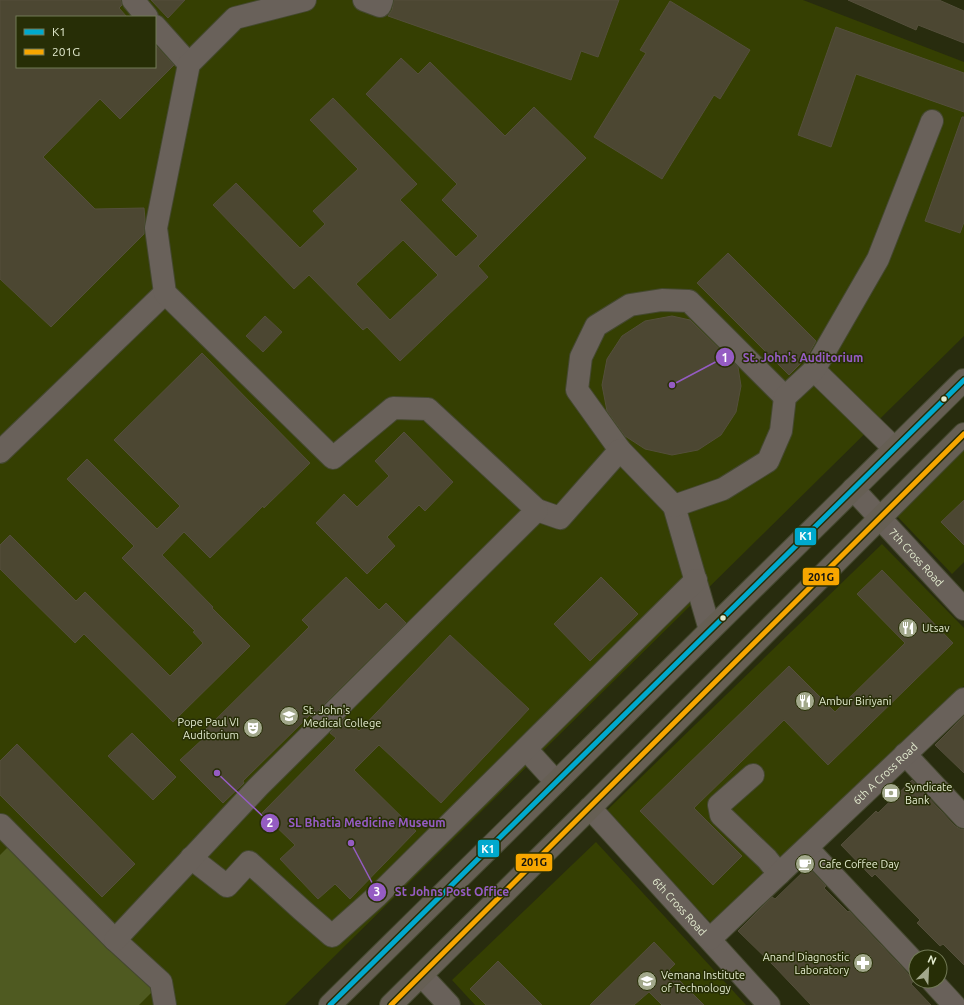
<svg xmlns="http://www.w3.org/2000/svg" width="964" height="1005" font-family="Ubuntu,sans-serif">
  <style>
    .built { fill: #353f02; fill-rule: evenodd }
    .green { fill: #4f5a21 }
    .building { fill: #4c4732; stroke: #544f3b; fill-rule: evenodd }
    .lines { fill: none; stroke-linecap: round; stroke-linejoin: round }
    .minor-casing { stroke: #44482f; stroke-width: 24 }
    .major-casing { stroke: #44482f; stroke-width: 24 }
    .minor { stroke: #69615a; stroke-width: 22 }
    .major { stroke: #665f54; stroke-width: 22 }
    .bus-1-casing { stroke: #272e06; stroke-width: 8 }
    .bus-2-casing { stroke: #272e06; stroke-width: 8 }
    .bus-1 { stroke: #00a9ce; stroke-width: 5 }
    .bus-2 { stroke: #f7a600; stroke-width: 5 }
    .bus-dot { fill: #e3ebcf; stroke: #272e06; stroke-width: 1.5 }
    .labels { text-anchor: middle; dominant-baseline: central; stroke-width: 3; stroke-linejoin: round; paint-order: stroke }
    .street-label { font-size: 11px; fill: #e3ebcf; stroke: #272e06 }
    .poi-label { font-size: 11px; fill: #e3ebcf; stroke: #272e06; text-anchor: start }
    .leader { fill: none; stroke: #955cc3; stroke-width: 1.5 }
    .callout-dot { fill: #955cc3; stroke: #272e06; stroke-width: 1.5 }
    .mark-label { font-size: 12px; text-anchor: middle; font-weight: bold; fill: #fff }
    .callout-label { font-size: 12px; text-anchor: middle; font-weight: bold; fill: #955cc3; stroke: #272e06; stroke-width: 3; stroke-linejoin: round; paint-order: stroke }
    .line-badge { stroke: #272e06; stroke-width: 1.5 }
    .badge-label { font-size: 11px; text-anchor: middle; font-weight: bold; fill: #fff }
    .pale-badge-label { font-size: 11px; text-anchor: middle; font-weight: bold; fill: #111 }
  </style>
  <rect width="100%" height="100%" fill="#282c0e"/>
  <path class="built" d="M0 0H803L964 62V336L285 1005H0ZM17 17H155V67H17Z
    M964 449V562L952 574 896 515Z
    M882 544 964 628V686L715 927 604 813Z
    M596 842 746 1005H475L452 980Z"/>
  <path class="green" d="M10 845 155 989 139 1005H0V855Z"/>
  <path class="building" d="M0 0H121L122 5 119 8 127 17H17V67H155V45L174 65 120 119 100 99 43 157 95 209 144 208 145 219 144 234 51 327 0 279Z
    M151 0H185L168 18Z
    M394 0H619L598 57 581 51 571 80 388 16 392 10Z
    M848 0H939L964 11V43L918 25 916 30Z
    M670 1 750 50 720 99 714 95 662 179 594 137 646 53 640 50Z
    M836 27 964 73V112L856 74 831 147 798 135Z
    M401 58 418 74 430 62 505 136 534 107 586 158 478 266 488 277 400 361 367 327 363 330 309 275 294 289 213 205 236 183 300 248 325 224 313 211 358 169 310 120 333 98 417 184 400 200 456 257 478 236 442 200 457 184 366 94ZM403 240 438 275 390 320 356 284Z
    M962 117H964V222L960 233 925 221Z
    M728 253 816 341 807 357 789 375 697 283Z
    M265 316 282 332 263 352 246 336Z
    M672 316 690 320 738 367 741 386 736 412 721 435 698 450 672 455 645 449 625 436 607 411 602 385 607 359 622 336 645 321Z
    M202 353 310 463 264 508 263 506 210 558 184 532 162 555 213 607 212 608 250 646 173 722 84 634 75 643 0 569V545L10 535 76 601 85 592 170 676 203 643 193 632 195 631 122 558 134 546 67 479 87 459 157 529 180 506 114 440Z
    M404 432 453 482 425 511 419 505 387 537 395 546 367 574 316 523 344 494 357 507 389 476 375 461Z
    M964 500V545L941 522Z
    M882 570 953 643 828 765 784 720 694 808 742 856 713 885 640 811 789 666 835 712 905 643 857 594Z
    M346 577 379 610 386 603 406 623 311 717 310 715 243 781 244 783 223 803 180 760 205 737 201 734 309 627 302 620Z
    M601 577 638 614 590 661 554 624Z
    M450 635 529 709 441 803 379 745 354 770 416 831 350 899 335 884 318 899 280 859 295 845 262 813 336 738 330 733 345 718 359 731Z
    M964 716V773L935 745Z
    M132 733 176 777 153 800 108 756Z
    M17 744 135 864 102 897 0 795V761Z
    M912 780 955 826 960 829H964V965L943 944 940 946 917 923 920 920 875 874 872 877 841 845 876 811 878 813Z
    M808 867 826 886 824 888 848 912 849 911 914 980 911 984 931 1005H811L774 966 738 931 772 897 775 899Z
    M654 942 675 964 669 970 704 1005H662L649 992 634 1005H590Z
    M498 961 542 1005H486L470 989Z"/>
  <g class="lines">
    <defs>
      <g id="minor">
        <path d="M133 0 147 17"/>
        <path d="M364 0 380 6 382 0"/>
        <path d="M155 26 189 64"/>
        <path d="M814 370 894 448"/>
        <path d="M620 450 577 390 581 357 596 326 630 305 662 300 689 301 785 397"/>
        <path d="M0 452 165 293"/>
        <path id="s1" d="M853 489 964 609"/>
        <path d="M674 506 710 630"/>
        <path d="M537 510 560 518 620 450 674 506 723 489 768 461 781 431 785 397 814 370 878 259 932 121"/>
        <path d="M526 749 556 782"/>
        <path d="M905 754 964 817"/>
        <path d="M753 775 719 805 721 815 767 859 779 874"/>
        <path id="s2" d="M590 808 769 1005"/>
        <path d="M0 826 1 825 115 940 161 982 165 1005"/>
        <path d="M807 848 916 964"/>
        <path d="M191 858 227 886 249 862 302 910 332 936 377 896 696 580"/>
        <path id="s3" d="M710 939 964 699"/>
        <path d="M115 940 258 787 537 510 428 409 393 408 333 458 165 293 156 228 189 64 235 18 305 0"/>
        <path d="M422 976 449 1005"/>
        <path d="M932 981 954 1005"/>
      </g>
      <path id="major" d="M330 1005 964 380
        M391 1005 590 808 964 434"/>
    </defs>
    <use href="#minor" class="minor-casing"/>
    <use href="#major" class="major-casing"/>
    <use href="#minor" class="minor"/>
    <use href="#major" class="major"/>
    <defs>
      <path id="bus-1" d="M330 1005 964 380"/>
      <path id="bus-2" d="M391 1005 964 434"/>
    </defs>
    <use href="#bus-1" class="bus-1-casing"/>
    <use href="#bus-2" class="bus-2-casing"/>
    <use href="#bus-1" class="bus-1"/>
    <use href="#bus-2" class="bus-2"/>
  </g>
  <defs>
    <symbol id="restaurant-disc" viewBox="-11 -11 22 22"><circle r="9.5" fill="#a2a88b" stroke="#272e06"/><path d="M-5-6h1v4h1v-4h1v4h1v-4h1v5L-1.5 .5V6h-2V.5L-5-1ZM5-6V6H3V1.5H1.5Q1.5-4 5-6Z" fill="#fff"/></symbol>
    <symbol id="university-disc" viewBox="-11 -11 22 22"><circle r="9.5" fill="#a2a88b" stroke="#272e06"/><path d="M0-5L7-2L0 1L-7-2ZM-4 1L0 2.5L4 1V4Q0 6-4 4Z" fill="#fff"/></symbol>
    <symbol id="theatre-disc" viewBox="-11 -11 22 22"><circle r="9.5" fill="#a2a88b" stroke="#272e06"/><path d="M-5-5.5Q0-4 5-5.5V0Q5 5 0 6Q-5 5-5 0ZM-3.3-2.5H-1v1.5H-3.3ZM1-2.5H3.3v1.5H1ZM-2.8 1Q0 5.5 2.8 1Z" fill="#fff"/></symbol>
    <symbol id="bank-disc" viewBox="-11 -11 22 22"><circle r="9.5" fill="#a2a88b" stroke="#272e06"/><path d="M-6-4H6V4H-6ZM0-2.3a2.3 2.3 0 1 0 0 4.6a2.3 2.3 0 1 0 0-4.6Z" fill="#fff"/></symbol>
    <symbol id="cafe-disc" viewBox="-11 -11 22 22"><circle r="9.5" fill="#a2a88b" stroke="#272e06"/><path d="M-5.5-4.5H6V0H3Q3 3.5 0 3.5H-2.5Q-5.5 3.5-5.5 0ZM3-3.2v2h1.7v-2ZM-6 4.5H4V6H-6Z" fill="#fff"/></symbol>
    <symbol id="pharmacy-disc" viewBox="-11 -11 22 22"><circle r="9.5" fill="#a2a88b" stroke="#272e06"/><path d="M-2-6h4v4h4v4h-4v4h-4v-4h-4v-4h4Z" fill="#fff"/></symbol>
  </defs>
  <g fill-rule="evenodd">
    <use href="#restaurant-disc" x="897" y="617" width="22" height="22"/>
    <use href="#restaurant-disc" x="794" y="690" width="22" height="22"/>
    <use href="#university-disc" x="278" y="705" width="22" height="22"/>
    <use href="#theatre-disc" x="242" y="717" width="22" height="22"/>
    <use href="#bank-disc" x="880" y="782" width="22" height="22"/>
    <use href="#cafe-disc" x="794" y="853" width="22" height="22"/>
    <use href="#pharmacy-disc" x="852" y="952" width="22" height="22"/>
    <use href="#university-disc" x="636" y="970" width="22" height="22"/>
  </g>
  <g class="bus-dot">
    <circle cx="944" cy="399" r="3.5"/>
    <circle cx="723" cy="618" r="3.5"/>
  </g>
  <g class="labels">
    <g class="street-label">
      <text stroke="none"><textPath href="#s1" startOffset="93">7th Cross Road</textPath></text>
      <text stroke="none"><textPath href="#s3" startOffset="241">6th A Cross Road</textPath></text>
      <text stroke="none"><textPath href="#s2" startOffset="133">6th Cross Road</textPath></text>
    </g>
    <g class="poi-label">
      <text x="922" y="628">Utsav</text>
      <text x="819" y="701">Ambur Biriyani</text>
      <text x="303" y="710">St. John's<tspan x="303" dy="13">Medical College</tspan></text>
      <text x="239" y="722" text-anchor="end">Pope Paul VI<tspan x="239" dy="13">Auditorium</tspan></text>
      <text x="905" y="787">Syndicate<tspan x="905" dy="13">Bank</tspan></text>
      <text x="819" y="864">Cafe Coffee Day</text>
      <text x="849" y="957" text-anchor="end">Anand Diagnostic<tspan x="849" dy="13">Laboratory</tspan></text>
      <text x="661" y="975">Vemana Institute<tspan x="661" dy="13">of Technology</tspan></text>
    </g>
  </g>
  <path class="leader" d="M672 385L725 357M217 773L270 823M351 843L377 892"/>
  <g class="callout-dot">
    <circle cx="672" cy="385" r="4"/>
    <circle cx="217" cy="773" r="4"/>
    <circle cx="351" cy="843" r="4"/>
    <circle cx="725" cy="357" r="10"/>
    <circle cx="270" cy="823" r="10"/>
    <circle cx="377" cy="892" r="10"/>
  </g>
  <g class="mark-label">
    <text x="725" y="362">1</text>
    <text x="270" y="827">2</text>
    <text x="377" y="896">3</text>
  </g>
  <g class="callout-label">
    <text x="803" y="362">St. John's Auditorium</text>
    <text x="367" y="827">SL Bhatia Medicine Museum</text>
    <text x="452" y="896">St Johns Post Office</text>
  </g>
  <g class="line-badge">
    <rect x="794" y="527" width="23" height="19" rx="4" fill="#00a9ce"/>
    <rect x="802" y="567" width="38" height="19" rx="4" fill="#f7a600"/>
    <rect x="477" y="839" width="23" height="19" rx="4" fill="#00a9ce"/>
    <rect x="515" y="853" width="38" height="19" rx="4" fill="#f7a600"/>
  </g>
  <g class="badge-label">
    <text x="806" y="540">K1</text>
    <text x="488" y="853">K1</text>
  </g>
  <g class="pale-badge-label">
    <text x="821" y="581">201G</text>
    <text x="534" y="866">201G</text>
  </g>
  <rect x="16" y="16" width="140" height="52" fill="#272e06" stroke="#727a56"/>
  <rect x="24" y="29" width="20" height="6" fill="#00a9ce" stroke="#727a56"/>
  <text x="52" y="36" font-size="12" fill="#e3ebcf">K1</text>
  <rect x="24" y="49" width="20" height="6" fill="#f7a600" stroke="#727a56"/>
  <text x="52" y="56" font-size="12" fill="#e3ebcf">201G</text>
  <g transform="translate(928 969) rotate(24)"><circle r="19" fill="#272e06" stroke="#727a56"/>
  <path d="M0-3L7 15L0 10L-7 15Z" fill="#a2a88b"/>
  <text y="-6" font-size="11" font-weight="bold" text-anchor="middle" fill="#e3ebcf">N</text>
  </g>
</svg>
